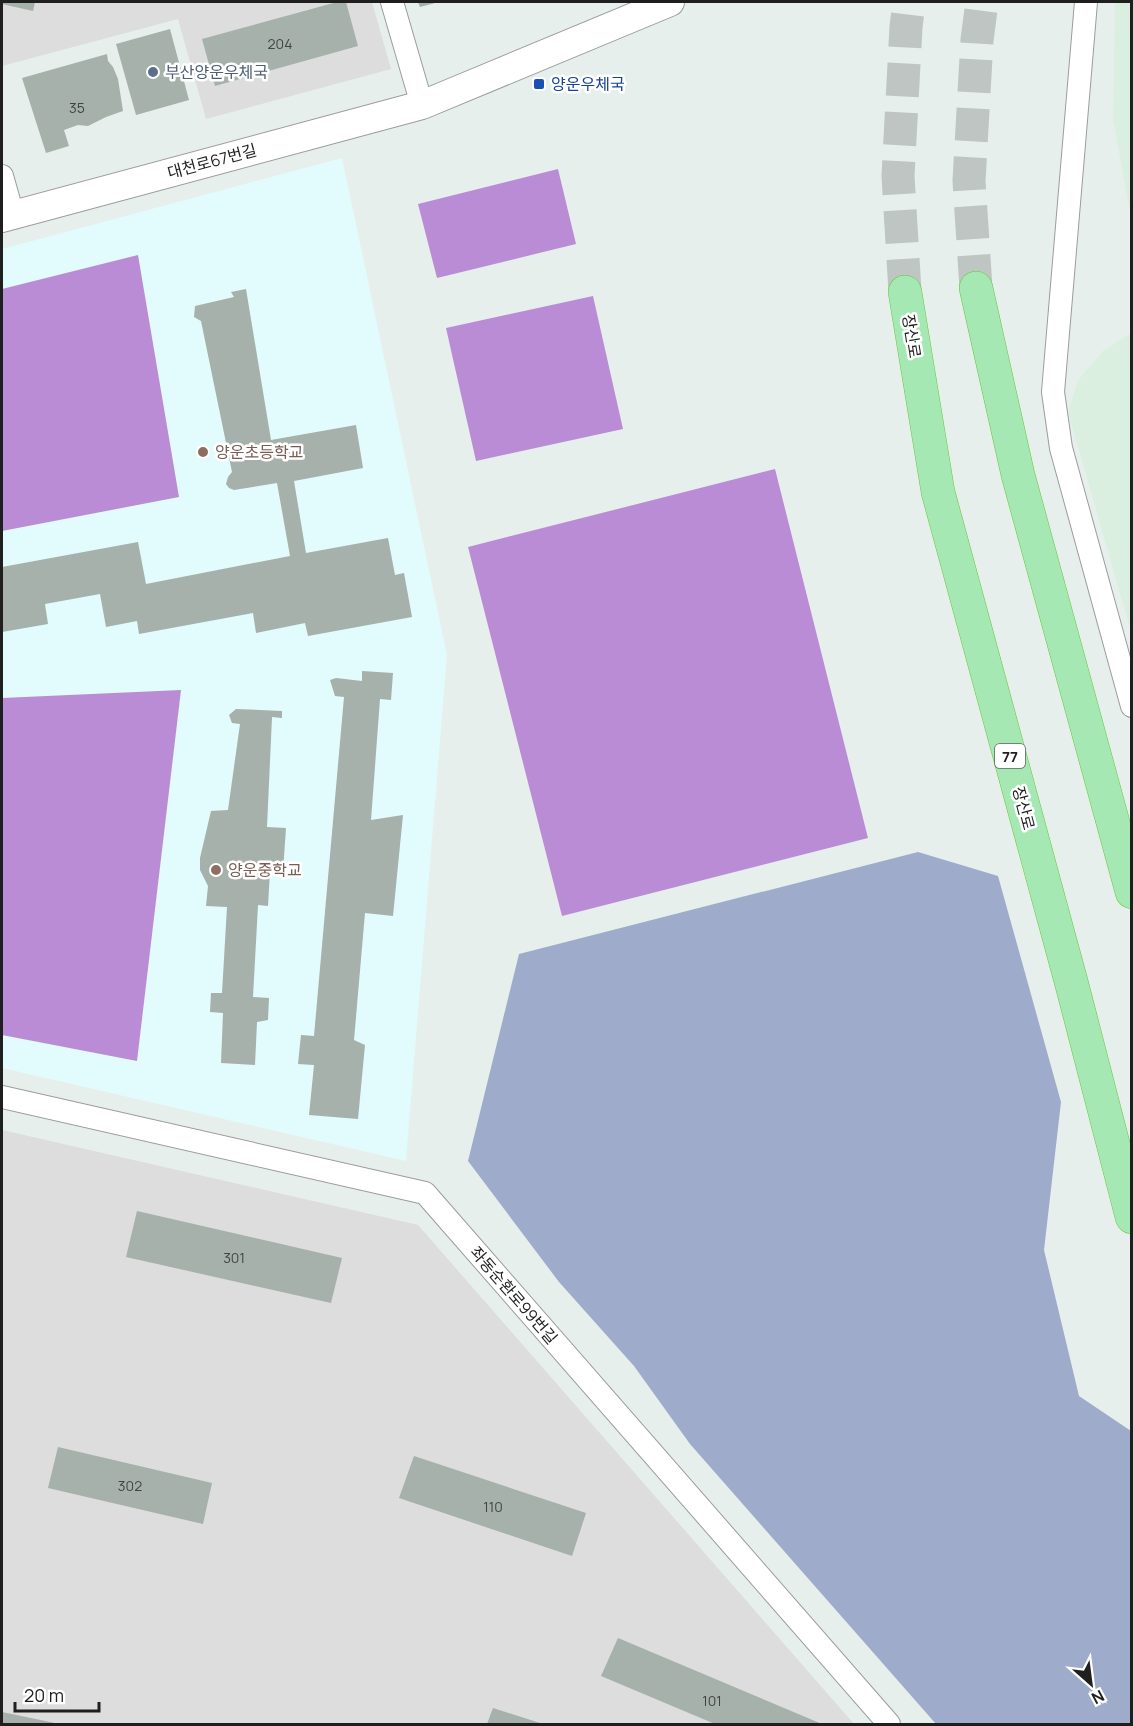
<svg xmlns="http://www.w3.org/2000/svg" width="1133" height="1726" font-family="Manrope,'Noto Sans KR',sans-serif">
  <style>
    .residential { fill: #dcdddc }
    .education { fill: #e2fbfc }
    .military { fill: #dbefe1 }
    .forest { fill: #9fabca }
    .pitch { fill: #ba8cd5 }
    .building { fill: #a5b1aa }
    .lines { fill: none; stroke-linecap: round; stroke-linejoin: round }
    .trunk-tunnel { stroke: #bec5c3; stroke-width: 33; stroke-dasharray: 33 16; stroke-linecap: butt }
    .minor-casing { stroke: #9c9c9c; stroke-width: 24 }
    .tertiary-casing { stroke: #9c9c9c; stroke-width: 30 }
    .trunk-casing { stroke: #67c937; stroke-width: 34 }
    .minor { stroke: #fff; stroke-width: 22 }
    .tertiary { stroke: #fff; stroke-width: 28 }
    .trunk { stroke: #a5e8b4; stroke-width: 33 }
    .service-dot { fill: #5c6f8a; stroke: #fff; stroke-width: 2 }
    .transit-dot { fill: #1a4fb4; stroke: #fff; stroke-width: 2 }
    .education-dot { fill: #8d6e63; stroke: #fff; stroke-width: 2 }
    .labels { text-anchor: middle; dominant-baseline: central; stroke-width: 5; stroke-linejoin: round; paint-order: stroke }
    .number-label { font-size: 14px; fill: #404442 }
    .shield { fill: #fff; stroke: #626262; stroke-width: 1.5 }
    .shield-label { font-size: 15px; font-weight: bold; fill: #1f1f1f }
    .service-label { font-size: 16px; fill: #4e5e75; stroke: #fff; text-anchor: start }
    .transit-label { font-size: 16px; fill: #164399; stroke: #fff; text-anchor: start }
    .street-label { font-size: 16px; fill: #1f1f1f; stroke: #fff }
    .education-label { font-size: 16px; fill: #785e54; stroke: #fff; text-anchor: start }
  </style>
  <rect width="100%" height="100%" fill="#e6efec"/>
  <path class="residential" d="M2 2H372L391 69 206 119 178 19 2 66Z
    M2 1130 418 1225 854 1724H2Z"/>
  <path class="education" d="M342 158 447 655 406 1161 2 1068V249Z"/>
  <path class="military" d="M1115 2H1131V218L1113 119Z
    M1131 333V632L1068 412 1078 380 1103 351Z"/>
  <path class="forest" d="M918 852 998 876 1061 1102 1044 1250 1079 1396 1131 1431V1724H936L690 1444 634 1366 559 1282 468 1161 519 954Z"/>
  <path class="pitch" d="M558 169 576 244 437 278 418 204Z
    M138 255 179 497 2 531V289Z
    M593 296 623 429 476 461 446 328Z
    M775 469 868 838 562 916 468 547Z
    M181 690 137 1061 2 1035V698Z"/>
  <path class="building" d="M2 2H35L33 11 2 4Z
    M337 2H346L358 46 215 86 202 39Z
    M418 2H439L420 7Z
    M170 29 189 100 136 115 116 44Z
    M107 54 108 61 113 67 118 79 123 111 106 117 88 126 78 125 64 130 69 146 46 153 22 78Z
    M246 289 271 440 356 425 363 468 294 481 306 553 388 538 395 575 404 573 412 617 308 636 305 623 256 633 253 613 139 634 137 621 106 627 100 594 45 604 48 624 2 632V567L138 542 146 584 290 556 277 483 234 490 229 488 226 484 228 477 232 472 201 321 194 317 195 306 234 297 231 292Z
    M362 671 393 673 391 700 380 699 371 820 403 815 393 916 365 913 354 1040 365 1045 358 1119 309 1115 314 1065 298 1064 301 1035 314 1036 344 697 335 696 330 680 336 678 362 681Z
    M236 709 282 711V718L272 717 267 827 286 828 283 871H270L268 906 258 905 253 997 269 998 268 1020 257 1022 255 1065 221 1063 223 1013 210 1012 211 993H222L227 907 206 906 208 886 200 870V858L211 811 228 810 240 724 232 723 229 715Z
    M137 1211 342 1258 331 1303 126 1257Z
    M58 1447 212 1483 203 1524 48 1488Z
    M414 1456 586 1513 572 1556 399 1498Z
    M618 1638 822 1724H715L601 1676Z
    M493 1708 543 1724H487Z
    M2 1712 55 1723V1724H2Z"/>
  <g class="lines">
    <path class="trunk-tunnel" d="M976 288 969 181 977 40 982 2
      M905 292 898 176 906 27 909 2"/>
    <defs>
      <path id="minor" d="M392 2 422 105
        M1086 2 1053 392 1061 448 1132 706
        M2 176 13 215
        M2 1097 425 1193 889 1724"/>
      <path id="tertiary" d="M2 218 422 105 670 2"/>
      <path id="trunk" d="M976 288 1018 475 1132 892
        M905 292 938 492 1072 985 1132 1217"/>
    </defs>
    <use href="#minor" class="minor-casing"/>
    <use href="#tertiary" class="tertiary-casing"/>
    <use href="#trunk" class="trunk-casing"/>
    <use href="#minor" class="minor"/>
    <use href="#tertiary" class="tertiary"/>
    <use href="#trunk" class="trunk"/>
  </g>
  <circle class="service-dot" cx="153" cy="72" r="6"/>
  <rect class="transit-dot" x="533" y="78" width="12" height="12" rx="3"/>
  <g class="education-dot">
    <circle cx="203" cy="452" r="6"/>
    <circle cx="216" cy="870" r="6"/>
  </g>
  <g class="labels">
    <g class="number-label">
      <text x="280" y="43">204</text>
      <text x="77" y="107">35</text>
      <text x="234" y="1257">301</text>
      <text x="130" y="1485">302</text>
      <text x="493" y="1506">110</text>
      <text x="712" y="1700">101</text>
    </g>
    <rect class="shield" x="995" y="744" width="30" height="24" rx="4.5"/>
    <g class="shield-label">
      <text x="1010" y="756">77</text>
    </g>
    <g class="service-label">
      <text x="165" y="72">부산양운우체국</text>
    </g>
    <g class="transit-label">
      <text x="551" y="84">양운우체국</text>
    </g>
    <g class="street-label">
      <text transform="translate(212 161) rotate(-15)">대천로67번길</text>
      <text transform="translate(912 336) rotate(81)">장산로</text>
      <text transform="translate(1024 808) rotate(75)">장산로</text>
      <text transform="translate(514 1295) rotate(49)">좌동순환로99번길</text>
    </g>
    <g class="education-label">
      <text x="215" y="452">양운초등학교</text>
      <text x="228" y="870">양운중학교</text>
    </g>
  </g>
  <rect width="1133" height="1726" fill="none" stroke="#1f1f1f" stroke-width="6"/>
  <g transform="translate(1091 1684) rotate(152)" stroke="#ffffff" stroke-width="4.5" paint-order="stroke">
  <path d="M0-4.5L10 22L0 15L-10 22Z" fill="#1f1f1f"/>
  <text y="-9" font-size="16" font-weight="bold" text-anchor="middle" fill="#1f1f1f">N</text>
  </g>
  <path d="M15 1702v9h84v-9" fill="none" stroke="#1f1f1f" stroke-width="3"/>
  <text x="24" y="1702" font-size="18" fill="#1f1f1f" stroke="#ffffff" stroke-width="4.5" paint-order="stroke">20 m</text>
</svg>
